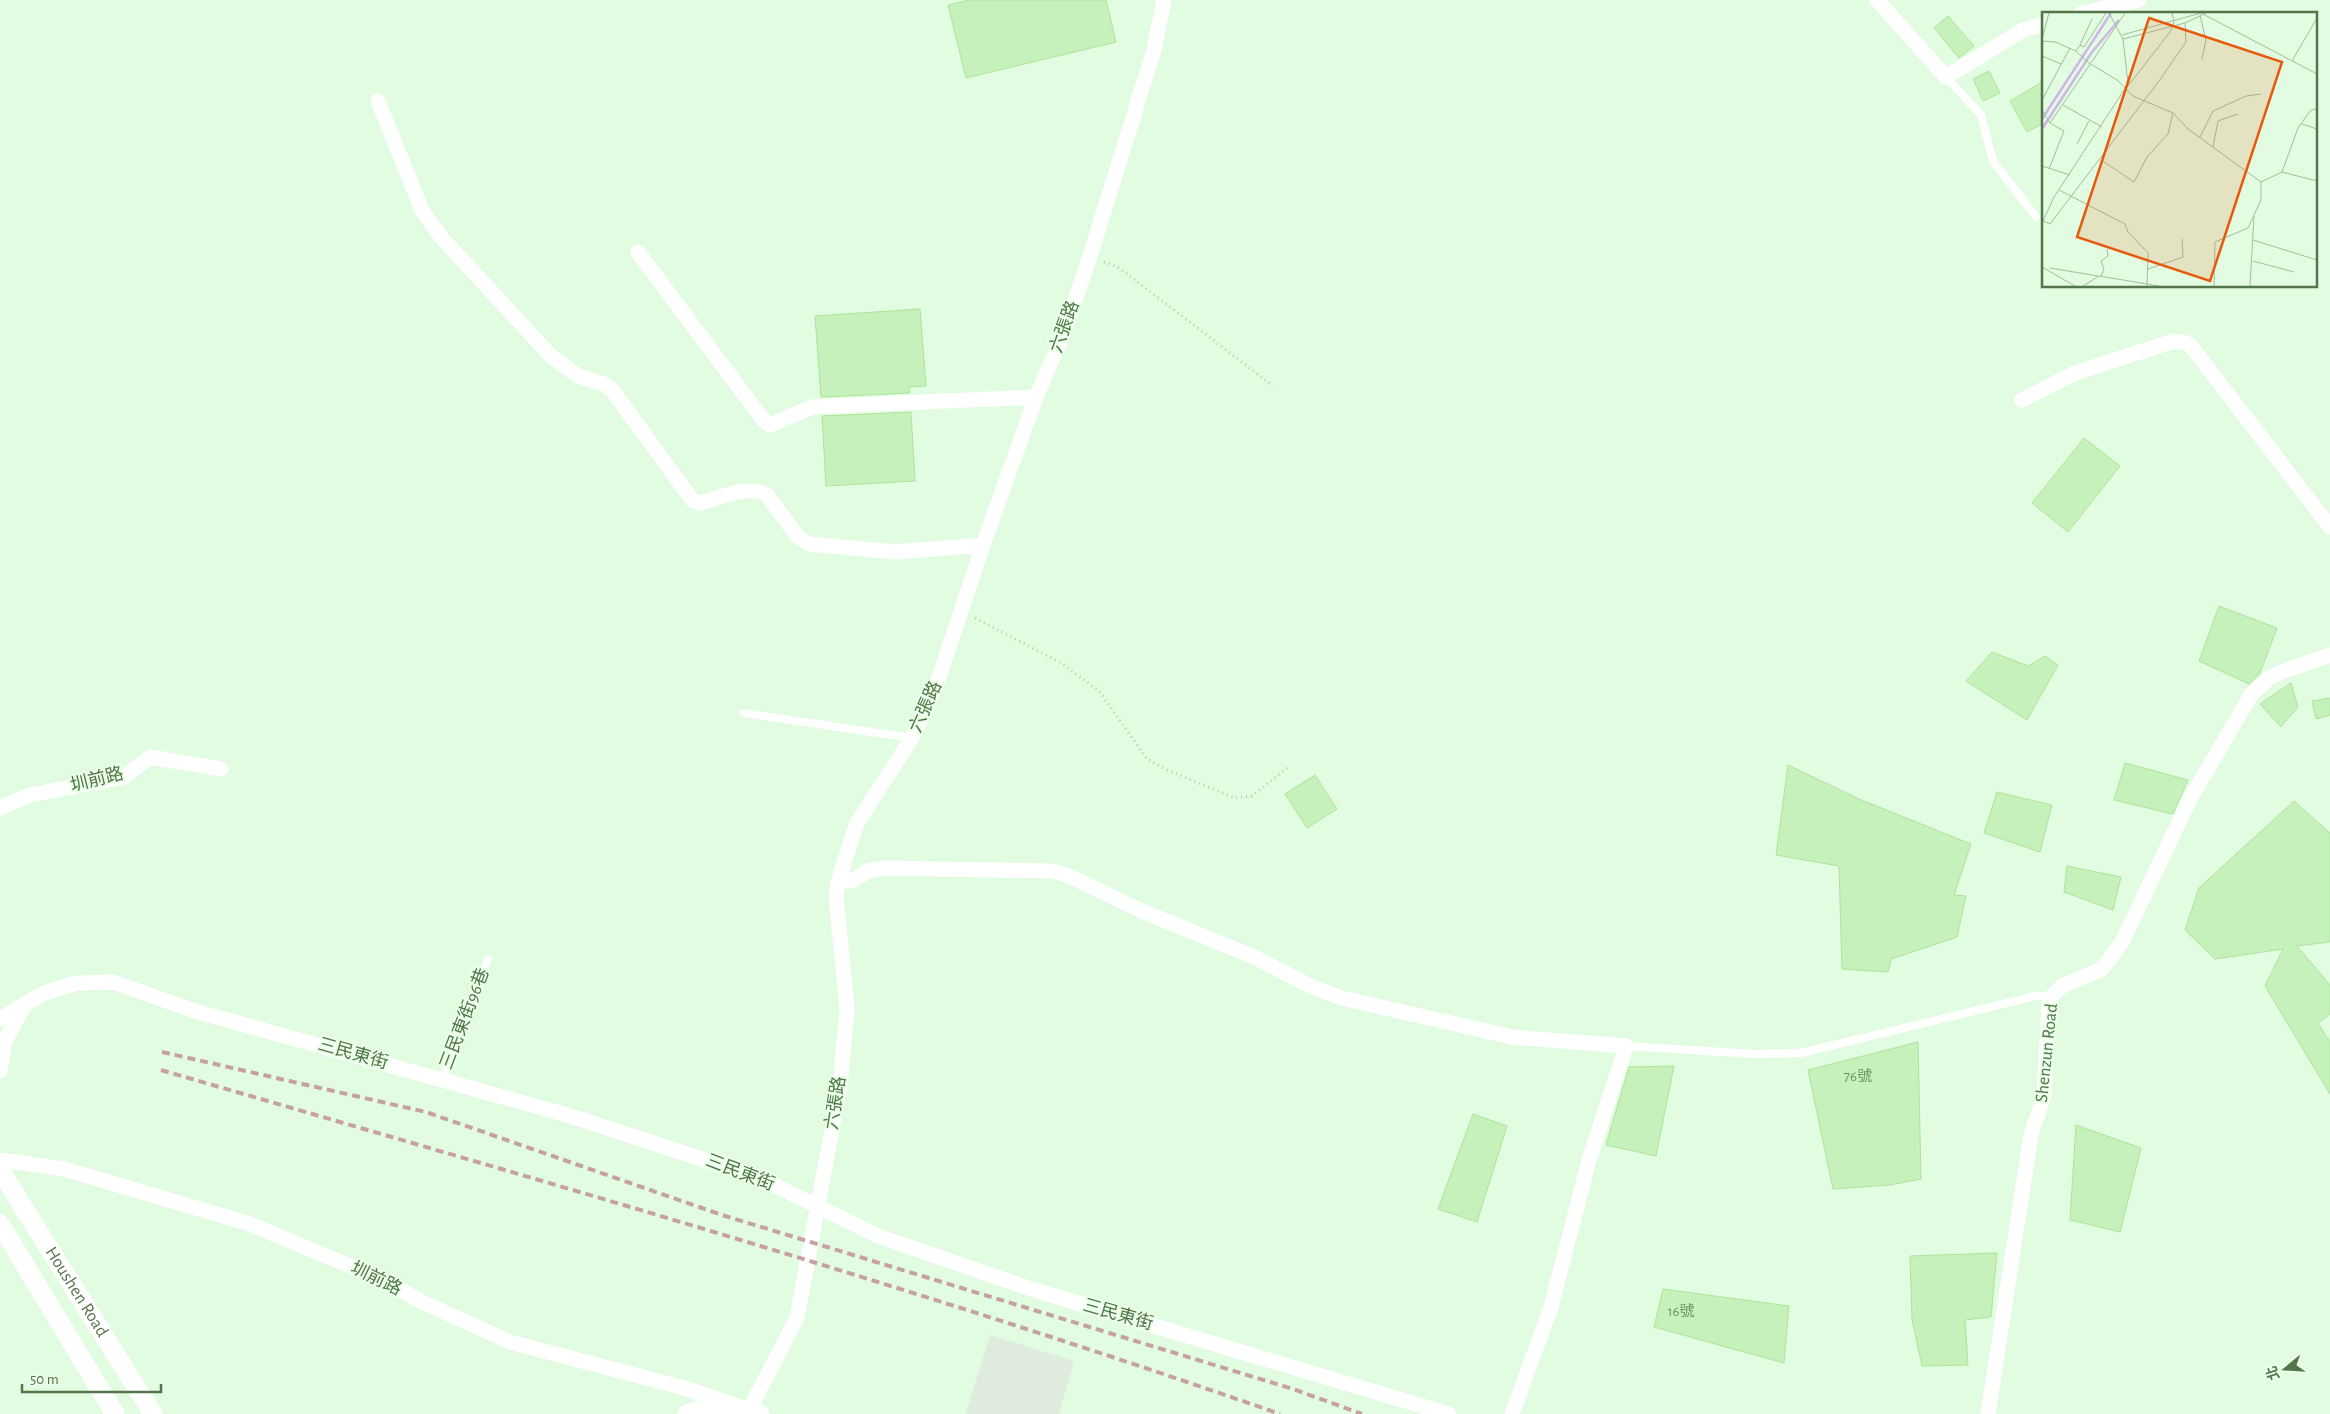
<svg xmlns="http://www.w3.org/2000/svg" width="2330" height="1414" font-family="'Alegreya Sans','Noto Sans TC',sans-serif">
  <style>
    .industrial { fill: #dfebdd }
    .building { fill: #c6f1ba; stroke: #ace49a }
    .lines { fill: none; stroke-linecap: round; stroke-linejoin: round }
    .path { stroke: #aad69d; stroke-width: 3; stroke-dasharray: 1 4; stroke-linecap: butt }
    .service { stroke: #fff; stroke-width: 8 }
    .minor { stroke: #fff; stroke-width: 15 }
    .tertiary { stroke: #fff; stroke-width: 19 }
    .rail { stroke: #c5a1a4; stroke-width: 4; stroke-dasharray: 8 5; stroke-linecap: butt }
    .labels { text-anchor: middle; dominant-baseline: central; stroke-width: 4; stroke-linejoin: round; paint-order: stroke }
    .number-label { font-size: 15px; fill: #709365 }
    .street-label { font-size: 18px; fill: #547449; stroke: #e8ffe8 }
    .inset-river { fill: none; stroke: #cfb7e5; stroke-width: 2.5 }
    .inset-road { fill: none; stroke: #a0be9c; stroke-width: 1 }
    .view { fill: #e8590c; fill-opacity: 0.15; stroke: #e8590c; stroke-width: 2.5 }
    .inset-edge { fill: none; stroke: #547449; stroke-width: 2.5 }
  </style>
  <rect width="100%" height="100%" fill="#e2fce2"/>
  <path class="industrial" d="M990 1335 1074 1361 1059 1414H966Z"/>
  <path class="building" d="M969 0H1106L1116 42 966 78 948 5Z
    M1948 16 1974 46 1959 58 1934 28Z
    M1989 71 2000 93 1983 101 1973 79Z
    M2044 81V123L2027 132 2010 101Z
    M920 309 926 386 909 387 910 393 821 397 815 316Z
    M911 412 915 481 826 486 822 416Z
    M2084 438 2120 466 2068 532 2032 503Z
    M2219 606 2277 628 2260 673 2249 684 2199 661Z
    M1992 652 2028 666 2045 656 2058 665 2027 720 1966 681Z
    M2291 683 2298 707 2281 727 2260 704Z
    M2330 698V715L2316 719 2312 701Z
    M2125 763 2188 780 2173 814 2114 800Z
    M1788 765 1859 799 1971 844 1954 895 1966 896 1957 937 1891 959 1888 972 1842 969 1839 866 1776 855Z
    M1315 775 1337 809 1307 828 1285 794Z
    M1997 792 2052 805 2040 852 1984 833Z
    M2294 801 2330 833V942L2297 946 2330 985V1014L2318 1023 2330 1042V1094L2265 986 2283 949 2215 959 2185 930 2199 888Z
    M2067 866 2121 877 2113 910 2064 892Z
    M1918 1042 1921 1179 1889 1185 1833 1189 1808 1070Z
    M1674 1066 1656 1156 1606 1145 1629 1067Z
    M1473 1114 1507 1126 1477 1222 1438 1209Z
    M2076 1125 2141 1148 2120 1232 2070 1220Z
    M1997 1253 1991 1317 1965 1320 1968 1365 1922 1366 1912 1319 1910 1256Z
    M1663 1289 1789 1306 1784 1363 1654 1327Z"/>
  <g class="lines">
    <path class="path" d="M1104 262 1118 267 1273 386
      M975 618 1061 663 1099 691 1147 759 1167 770 1235 798 1252 796 1287 768"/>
    <path class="service" d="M1946 77 1981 115 1993 161 2036 217
      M744 713 912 738
      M1626 1046 1754 1054 1801 1053 2036 996H2052
      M442 1080 488 959"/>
    <path class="minor" d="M1877 0 1946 77 2023 30 2044 24
      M2080 14 2139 0
      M378 101 422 210 441 237 551 356 578 376 604 384 612 390 693 501 700 503C721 498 747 484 767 495L798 537 809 544 895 552 983 545
      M638 252 764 421 770 425 812 407 1036 397
      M2022 400 2075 373 2174 341 2186 343 2191 346 2330 527
      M0 808 30 795 124 777 150 757 221 769
      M838 882 854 880 867 871 884 868 1051 871 1067 875 1144 912 1252 956 1312 987 1342 998 1512 1037 1626 1046 1589 1160 1551 1307 1512 1414
      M0 1019 44 993 77 983 113 982 195 1011 567 1115 696 1157 764 1180 878 1236 1031 1289 1449 1414
      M0 1071 5 1041 24 1006
      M0 1160 64 1169 247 1223 384 1280 420 1301 510 1342 688 1389 735 1405
      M747 1414 797 1318 840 1086 847 1009 836 896 838 882 857 823 912 738 936 686 983 545 1036 397 1063 335 1090 256 1154 50 1164 0
      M1988 1414 2031 1135 2044 1096 2049 1003 2052 996 2062 986 2102 969 2122 942 2190 799 2251 695 2269 678 2281 672 2330 655"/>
    <g class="tertiary">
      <path id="s1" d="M0 1170 153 1414"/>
      <path d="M0 1224 115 1414"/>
      <path d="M687 1414C706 1405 740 1406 760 1414"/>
    </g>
    <path class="rail" d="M162 1052 426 1112 722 1215 1293 1389 1362 1414
      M161 1070C535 1179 911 1285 1280 1414"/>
  </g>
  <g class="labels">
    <g class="number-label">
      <text x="1858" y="1076">76號</text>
      <text x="1681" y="1311">16號</text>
    </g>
    <g class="street-label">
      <text transform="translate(1065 327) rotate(-70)">六張路</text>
      <text transform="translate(926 707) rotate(-66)">六張路</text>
      <text transform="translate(97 780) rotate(-14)">圳前路</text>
      <text transform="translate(465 1019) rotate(-69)">三民東街96巷</text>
      <text transform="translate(2047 1053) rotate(-84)">Shenzun Road</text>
      <text transform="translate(353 1054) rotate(16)">三民東街</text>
      <text transform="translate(836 1103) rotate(-81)">六張路</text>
      <text transform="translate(740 1173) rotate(21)">三民東街</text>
      <text transform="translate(376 1279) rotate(26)">圳前路</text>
      <text stroke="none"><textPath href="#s1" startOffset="144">Houshen Road</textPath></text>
      <text transform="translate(1118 1315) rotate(16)">三民東街</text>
    </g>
  </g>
  <g transform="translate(2042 12)">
    <rect width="275" height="275" fill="#e2fce2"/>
    <path class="inset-river" d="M0 107 69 1M0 117 50 40 77 8"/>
    <path class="inset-road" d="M159 1 275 62M158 3 164 28 160 47M80 23 159 1M0 27 7 1M81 27 143 11 164 1M0 29 13 30 34 39 47 51 75 68 91 84 131 101 146 117 219 170M38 33 50 7M34 39 38 33 42 35 64 1M0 44 19 52M250 49 275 6M86 74 128 20 132 10 130 1M0 88 28 36M21 93 60 115M0 98 8 111 22 119 7 157M8 111 83 1M260 112 275 117M158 125 171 99 204 84 219 82M35 132 47 109M171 135 176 109 196 102M59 148 92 170 105 145 126 122 131 101M0 154 28 163M240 160 256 116 268 99 275 96M219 170 240 160 275 169M17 178 83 212 86 220 106 241 105 274M1 209 8 212 117 69 144 30 143 11M0 211 12 185 86 72 81 27 67 1M211 228 275 248M211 249 252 260M0 255 33 274M8 256 56 264M106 257 141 245 140 227M59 265 62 257 59 249 66 244 65 237M41 274 57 264 117 274M172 274 173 230 206 216 219 188V170M208 274 212 204"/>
    <path class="view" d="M107 6 240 50 168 269 35 225Z"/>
    <rect width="275" height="275" class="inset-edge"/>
  </g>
  <g transform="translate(2285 1369) rotate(252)" stroke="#e8ffe8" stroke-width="4" paint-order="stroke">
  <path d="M0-4L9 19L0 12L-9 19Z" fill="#547449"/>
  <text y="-8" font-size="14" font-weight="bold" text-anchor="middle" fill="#547449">北</text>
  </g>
  <path d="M22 1384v8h139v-8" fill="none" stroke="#547449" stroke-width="2.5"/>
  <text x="30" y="1384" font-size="15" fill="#547449" stroke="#e8ffe8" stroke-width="4" paint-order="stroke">50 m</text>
</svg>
